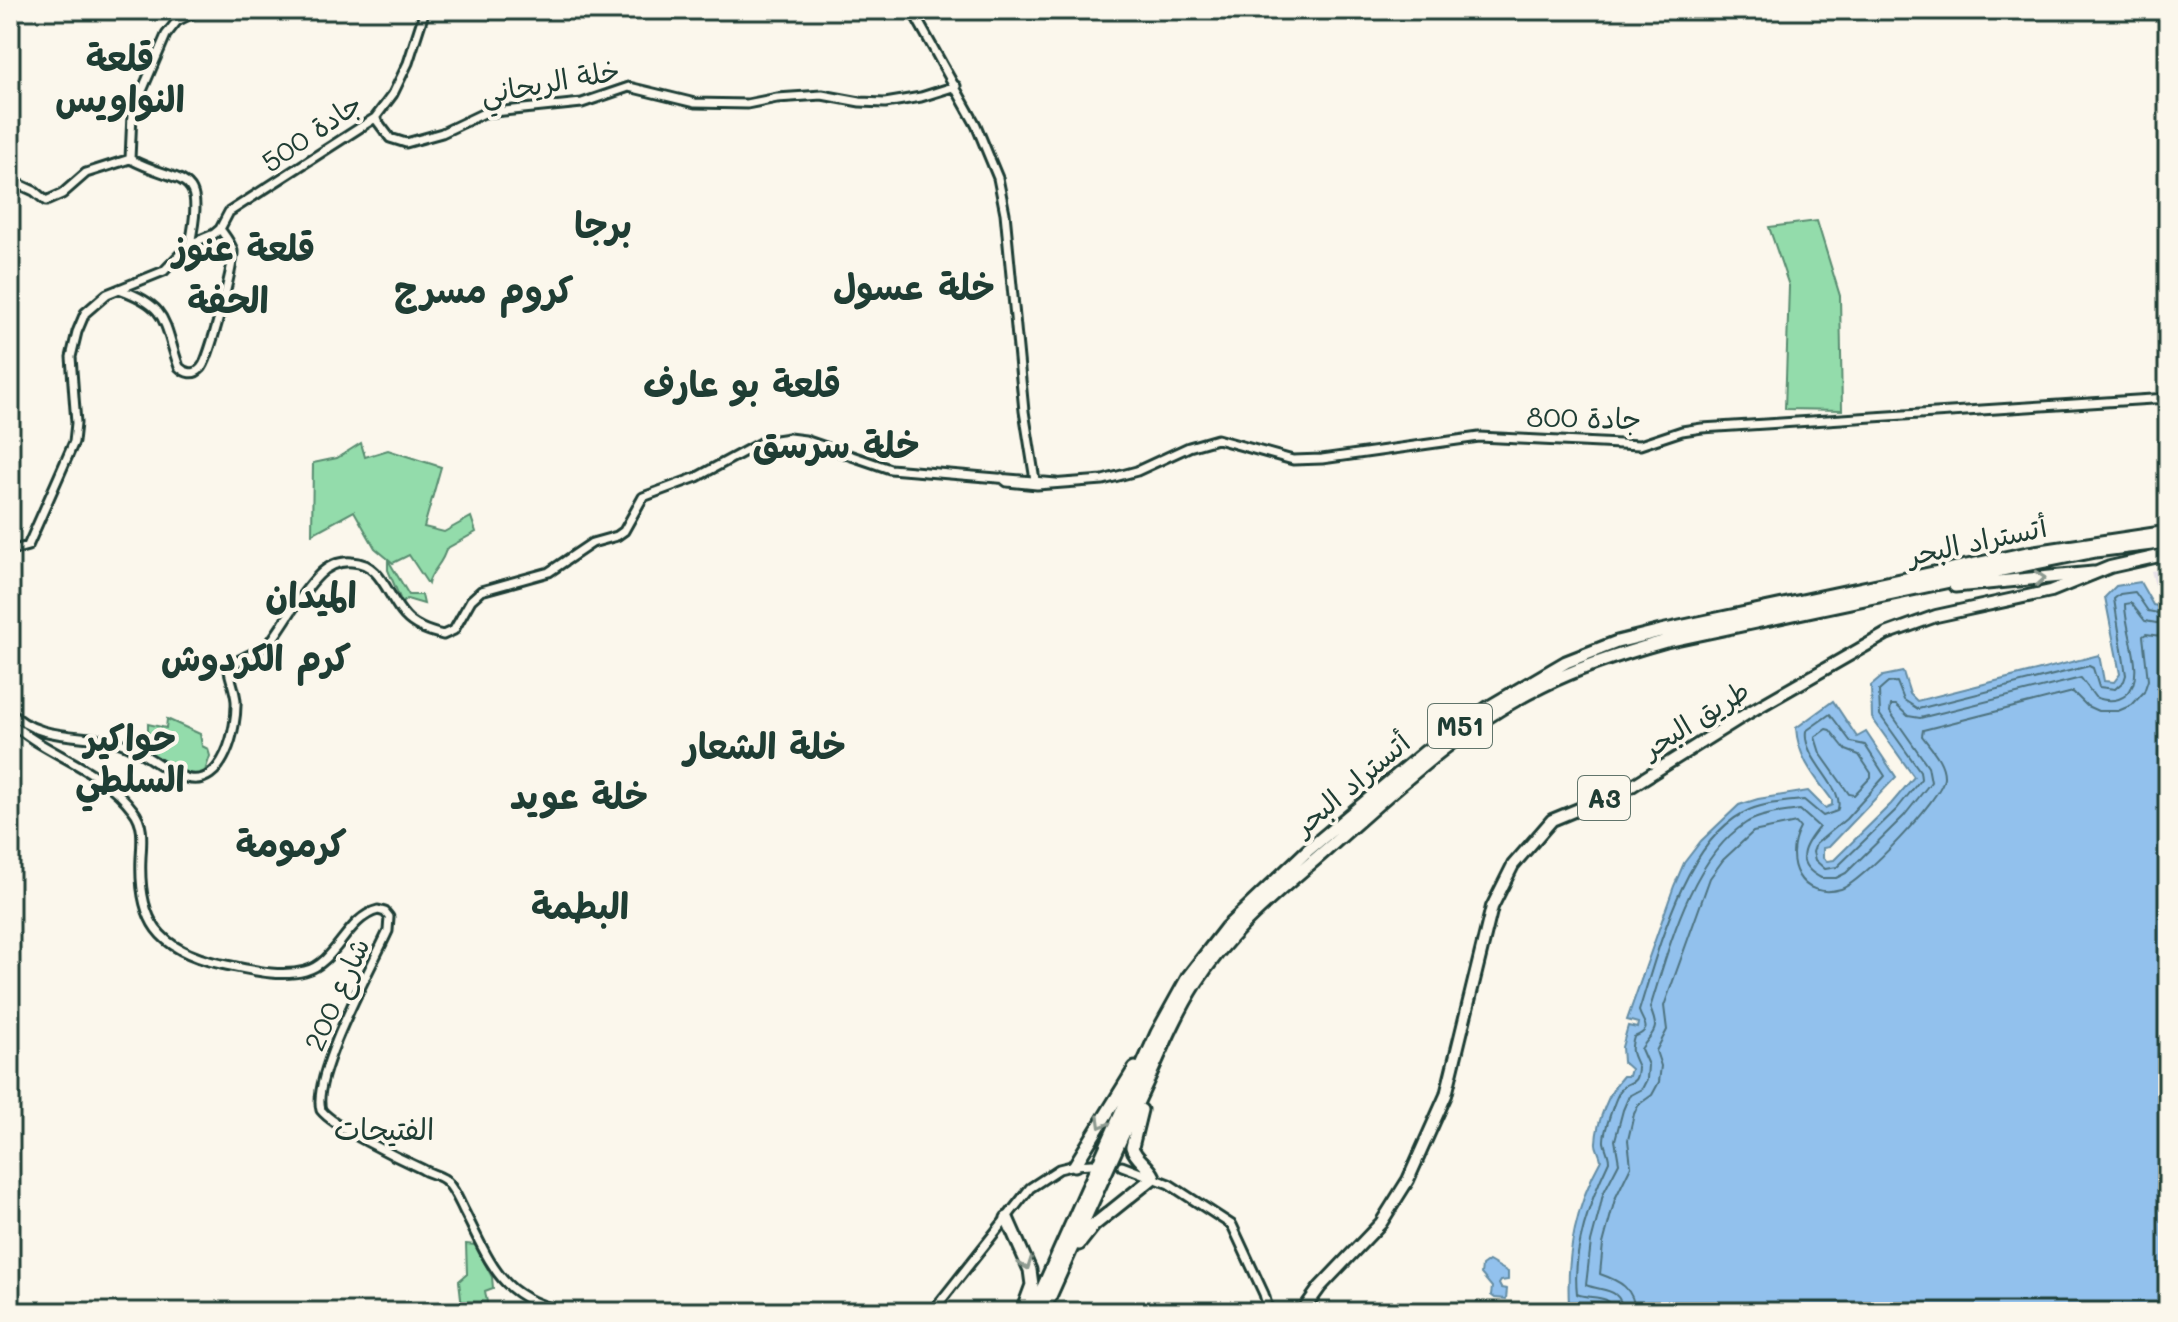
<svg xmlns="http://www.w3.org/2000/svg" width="2178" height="1322" font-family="Mali,'Playpen Sans Arabic',sans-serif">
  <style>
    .built { fill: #e7e1e8 }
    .green { fill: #93dcab; stroke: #598c70; stroke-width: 2 }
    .water { fill: #92c1ed; stroke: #648ca3; stroke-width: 2 }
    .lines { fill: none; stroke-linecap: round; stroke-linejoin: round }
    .shore { stroke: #4d727e; stroke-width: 2 }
    .secondary-casing { stroke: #1f3d34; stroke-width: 13 }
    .trunk-casing { stroke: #1f3d34; stroke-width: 16 }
    .motorway-casing { stroke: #1f3d34; stroke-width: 17 }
    .secondary { stroke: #fbf7ec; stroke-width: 7 }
    .trunk { stroke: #fbf7ec; stroke-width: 10 }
    .motorway { stroke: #fbf7ec; stroke-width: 11 }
    .oneway { stroke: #8d9a90 }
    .labels { text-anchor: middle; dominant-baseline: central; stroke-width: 8; stroke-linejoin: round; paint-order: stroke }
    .shield { fill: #fbf7ec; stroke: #61756b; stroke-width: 2 }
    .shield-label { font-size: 26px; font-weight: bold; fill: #1f3d34 }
    .street-label { font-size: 28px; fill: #1f3d34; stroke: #fbf7ec }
    .neighbourhood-label { font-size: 30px; fill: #1f3d34; stroke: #fbf7ec }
    .district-label { font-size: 36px; font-weight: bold; fill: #1f3d34; stroke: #fbf7ec }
  </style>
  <rect width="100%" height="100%" fill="#fbf7ec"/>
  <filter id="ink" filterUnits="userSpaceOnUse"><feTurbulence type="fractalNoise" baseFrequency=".0125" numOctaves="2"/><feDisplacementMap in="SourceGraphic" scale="16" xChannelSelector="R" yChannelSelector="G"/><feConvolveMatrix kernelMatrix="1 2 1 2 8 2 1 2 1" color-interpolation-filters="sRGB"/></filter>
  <g filter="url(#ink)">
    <path class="built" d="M2168 569V605L2160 604 2151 571Z"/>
    <path class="green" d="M1817 221 1840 296 1842 410 1785 409 1789 286 1769 227Z
      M361 443 365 457 388 450 441 467 424 527 444 532 471 517 476 532 446 549C443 564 431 570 428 584L409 555 393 563 375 548 354 511 312 534 313 463 337 458Z
      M388 560 409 595H422L424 604 407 599 402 603 388 570Z
      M167 719 200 734 202 746 208 749 210 756 204 774 184 775 142 750 143 745H148V724L166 728Z
      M466 1244 475 1245 492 1277 493 1288 485 1291 488 1308 462 1307 459 1281 467 1274Z"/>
    <path class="water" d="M2140 582 2153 605 2168 608V1312H1606L1604 1306 1569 1304C1566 1255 1577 1202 1601 1160 1600 1153 1595 1147 1596 1142 1597 1122 1609 1091 1623 1076H1629L1631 1069 1623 1062 1622 1047 1628 1026 1637 1028 1638 1023 1627 1020 1674 886 1684 863 1701 841 1739 805 1758 799 1808 791 1825 808 1832 805V800C1815 777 1798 758 1796 728L1833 701 1857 737 1866 732 1896 777 1829 847 1823 848V858L1827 861 1834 860 1891 804 1914 777 1872 718 1871 686 1883 676 1903 672 1910 694 1917 701 2099 655 2104 681 2114 682 2120 674 2105 597 2116 586Z
      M1489 1261 1508 1272V1280L1501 1281 1499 1284 1501 1288 1507 1289 1506 1299 1495 1298 1491 1295 1492 1287 1481 1274 1482 1266Z"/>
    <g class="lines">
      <path class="shore" d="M1826 729 1830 730 1846 750 1859 755 1871 773V777L1854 795 1849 794 1820 753 1815 737Z
        M1613 1312C1611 1292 1590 1300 1577 1294 1572 1249 1590 1201 1609 1161 1609 1155 1605 1148 1604 1142 1603 1133 1615 1099 1620 1091 1628 1078 1637 1089 1638 1067 1633 1055 1629 1052 1634 1037 1654 1029 1643 1024 1639 1011 1658 951 1684 844 1743 813 1760 803 1785 802 1804 800L1823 816 1837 811C1848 790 1802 760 1806 731L1830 714 1851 742 1865 745 1885 776 1846 819 1816 844 1813 852 1815 860 1825 869 1837 867 1897 809 1921 779 1920 771 1880 715 1879 691 1888 683 1897 682 1904 700 1918 709 2089 666 2093 668 2099 687 2115 689 2124 681 2126 675 2114 599 2120 594 2135 592 2148 611 2168 615
        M1623 1312C1621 1287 1604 1292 1586 1285L1591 1242 1599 1212 1603 1194 1619 1163 1615 1140 1623 1110 1629 1096 1642 1089 1647 1079 1648 1065 1641 1049C1654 1030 1660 1032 1650 1008 1669 948 1691 858 1746 823 1760 814 1784 812 1800 810L1819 827C1804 845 1792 863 1821 878H1836L1846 873 1904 816 1931 782 1928 766 1890 712 1891 705H1896L1908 716 1920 718 2081 678 2095 697C2105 701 2117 702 2126 695 2148 676 2124 629 2125 604L2131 603 2145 621 2168 625
        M1635 1312C1634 1288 1620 1281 1600 1274L1603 1244 1615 1199 1631 1166 1628 1140 1634 1114 1638 1105 1652 1095 1659 1082 1661 1066 1656 1051 1667 1030 1664 1006 1710 878 1723 860 1753 832 1796 823 1800 828C1782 861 1800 901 1841 889 1860 884 1942 798 1944 778 1945 762 1931 748 1922 736L1923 730 2073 692 2087 706 2098 711H2118L2132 705 2144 692 2148 680 2143 636 2146 634 2168 637"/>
      <defs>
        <path id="secondary" d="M912 10 976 125 998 178 1005 213 1024 411 1035 480
          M375 118 390 138 406 143 442 133 484 113 582 103 629 87 695 103 747 104 777 98 822 95 860 102 885 103 921 97 956 86
          M130 159 132 114 166 35 177 21 199 10
          M10 180 34 191 46 201 62 194 86 173 130 159C183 187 206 166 190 244
          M220 229 229 212 375 118 393 94 408 63 425 10
          M119 289C170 307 163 322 179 367 185 373 194 376 201 368 209 361 234 264 233 251 231 243 225 236 220 229
          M1002 478 1007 482 1037 485 1103 480 1137 471 1189 447 1217 439 1293 460 1322 459 1479 437 1640 445 1682 431 1702 428 2168 398
          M10 551 28 546 74 442 76 423 71 357 77 332 85 313 107 294 164 271 190 244 214 234 220 229
          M10 711C36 742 85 733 120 743 144 750 162 771 186 778 224 789 237 727 236 701 235 690 231 681 229 671 237 655 261 655 272 640 288 618 300 594 319 575 328 566 339 561 352 562 382 563 387 597 405 616 414 626 430 632 443 635L454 630 471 600 481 591 549 572 592 543 617 536 624 531 643 497 697 477 762 442 789 438 805 440 890 469 1056 483
          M10 722C48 756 102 768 133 810 144 823 142 841 141 857 138 920 157 950 221 964 248 969 278 978 305 971 337 963 346 918 378 910L385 912 389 917 388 931C372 966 311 1077 321 1110 334 1127 400 1159 422 1169 428 1173 438 1175 444 1179 453 1186 459 1201 464 1211 492 1265 500 1300 569 1312
          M1122 1166 1169 1184 1232 1225 1264 1294 1269 1312
          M932 1312 1030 1188 1059 1169 1075 1165 1092 1164"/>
        <path id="trunk" d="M1302 1312 1320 1287 1381 1223 1408 1180 1446 1095 1492 907 1513 865 1552 820 1627 789 1748 713 1886 634 1936 616 2051 591 2110 567 2168 554"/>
        <path id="motorway" d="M1955 586 2093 573
          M1075 1165 1135 1068
          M1007 1218 1030 1270 1032 1285 1022 1312
          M1079 1244 1094 1225 1154 1177C1149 1165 1135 1159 1132 1147L1141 1110
          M1032 1312 1157 1033 1188 977 1226 928 1308 850 1425 752 1489 707 1566 662 1617 642 1661 631 2028 553 2168 532
          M1043 1312C1075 1240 1107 1169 1140 1097 1158 1059 1173 1019 1196 983 1229 930 1279 891 1326 850 1393 791 1461 725 1542 686 1582 666 1623 653 1666 641L2025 565 2095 551 2168 542"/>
      </defs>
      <use href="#secondary" class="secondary-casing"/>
      <use href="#trunk" class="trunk-casing"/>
      <use href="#motorway" class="motorway-casing"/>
      <use href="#secondary" class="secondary"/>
      <use href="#trunk" class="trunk"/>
      <use href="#motorway" class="motorway"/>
    </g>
    <defs><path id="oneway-chevron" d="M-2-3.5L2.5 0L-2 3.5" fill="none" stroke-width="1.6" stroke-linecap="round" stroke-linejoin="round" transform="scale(2)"/></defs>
    <g class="oneway">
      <use href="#oneway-chevron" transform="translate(2040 578) rotate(-5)"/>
      <use href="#oneway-chevron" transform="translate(1102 1123) rotate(120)"/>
      <use href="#oneway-chevron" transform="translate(1026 1264) rotate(70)"/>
    </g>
  </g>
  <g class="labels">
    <g class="shield">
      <rect x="1428" y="704" width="64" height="44" rx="6"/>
      <rect x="1578" y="776" width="52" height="44" rx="6"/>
    </g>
    <g class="shield-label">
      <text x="1460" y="726">M51</text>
      <text x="1604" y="798">A3</text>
    </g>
    <g class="street-label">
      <text transform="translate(550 81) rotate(-10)">خلة الريحاني</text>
      <text transform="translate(311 132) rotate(-35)">جادة 500</text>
      <text transform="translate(1584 417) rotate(1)">جادة 800</text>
      <text transform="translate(1977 540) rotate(-12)">أتستراد البحر</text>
      <text transform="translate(1695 718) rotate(-32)">طريق البحر</text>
      <text transform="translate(1351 783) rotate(-40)">أتستراد البحر</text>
      <text transform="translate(336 994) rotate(-66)">شارع 200</text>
    </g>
    <g class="neighbourhood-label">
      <text x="384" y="1128">الفتيحات</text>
    </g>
    <g class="district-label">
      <text x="120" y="56">قلعة<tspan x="120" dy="41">النواويس</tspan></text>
      <text x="603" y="223">برجا</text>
      <text x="244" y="246">قلعة عنوز</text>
      <text x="914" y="285">خلة عسول</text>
      <text x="484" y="288">كروم مسرج</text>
      <text x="228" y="298">الحفة</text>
      <text x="742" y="382">قلعة بو عارف</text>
      <text x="836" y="443">خلة سرسق</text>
      <text x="311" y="593">الميدان</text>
      <text x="256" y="656">كرم الكردوش</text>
      <text x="130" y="736">حواكير<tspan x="130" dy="41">السلطي</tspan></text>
      <text x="765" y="744">خلة الشعار</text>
      <text x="579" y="794">خلة عويد</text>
      <text x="291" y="842">كرمومة</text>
      <text x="580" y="904">البطمة</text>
    </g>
  </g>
  <rect width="2178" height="1322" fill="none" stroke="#fbf7ec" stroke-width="40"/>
  <rect x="20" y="20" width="2138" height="1282" fill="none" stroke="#1f3d34" stroke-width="3" filter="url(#ink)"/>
</svg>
